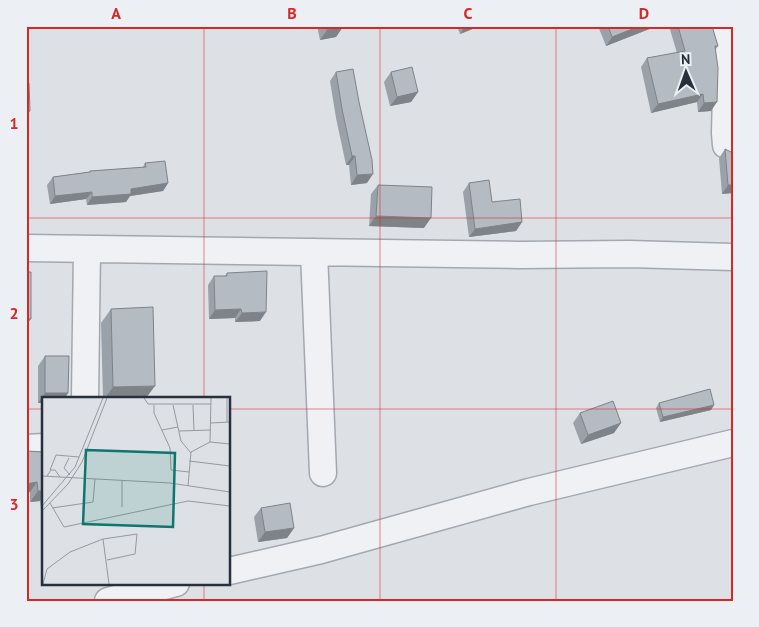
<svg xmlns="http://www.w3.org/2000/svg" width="759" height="627" font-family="'PT Sans',sans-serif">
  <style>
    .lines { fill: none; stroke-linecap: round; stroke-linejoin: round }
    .minor-casing { stroke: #a3a8b0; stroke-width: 29 }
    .minor { stroke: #eff1f5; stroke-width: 26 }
    .wall { fill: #9ba1a8 }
    .shaded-wall { fill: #7e8388 }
    .building { fill: #b4bbc3; stroke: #7e8388 }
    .grid { fill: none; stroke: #d62828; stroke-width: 1; stroke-opacity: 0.55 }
    .inset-road { fill: none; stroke: #949aa2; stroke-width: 1 }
    .view { fill: #0f766e; fill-opacity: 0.15; stroke: #0f766e; stroke-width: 2.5 }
    .inset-edge { fill: none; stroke: #27303c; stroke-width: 2.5 }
    .neatline { fill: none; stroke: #d62828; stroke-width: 2 }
    .grid-label { font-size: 16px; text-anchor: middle; font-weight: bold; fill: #d62828 }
  </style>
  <rect width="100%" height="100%" fill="#dde1e6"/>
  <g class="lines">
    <defs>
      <path id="minor" d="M724 26 727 53 725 133 726 145 733 148
        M26 248 520 255 629 254 733 257
        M314 252 323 473
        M85 398 87 249
        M26 448 44 447
        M229 571 321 550 529 492 733 443
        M108 601 176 583"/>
    </defs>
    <use href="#minor" class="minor-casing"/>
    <use href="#minor" class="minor"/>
  </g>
  <path class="wall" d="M317 26H342L336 37 320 40Z
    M457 26H480L460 34Z
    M598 26H657L606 46Z
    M669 26H712L718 46 716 49 711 111 698 112 697 102 651 113 641 67 647 58 677 53Z
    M336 72 367 183 351 185 349 165H346L336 118 330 81Z
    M391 72 418 92 411 102 390 106 384 82Z
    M725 149 733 193 722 194 719 158Z
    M145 163 168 183 163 191 130 196 126 202 87 205 86 199 50 204 47 185 53 177 89 172 90 171 143 167Z
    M469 183 492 202 522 222 516 231 469 237 463 192Z
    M378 185 424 228 369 226 371 194Z
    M227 273 260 321 235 322V318L209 319 208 285 214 276H225Z
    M111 309 146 398H103L101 323Z
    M45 356 68 393 65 398H44V403H38V366Z
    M659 403 714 405 711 410 660 422 656 408Z
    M580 413 614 433 581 444 573 423Z
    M26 451 44 452V538L40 501 30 502V492L26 493Z
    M261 508 294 528 287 538 258 542 254 517Z"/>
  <path class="shaded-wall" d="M465 26H480L460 34Z
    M640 26H657L606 46 612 37Z
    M343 27 336 37 320 40 327 30Z
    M418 92 411 102 390 106 397 97Z
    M703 94 697 102 651 113 658 104Z
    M717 102 711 111 698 112 704 103Z
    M26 111H30L26 116Z
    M352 156H355L349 165H346Z
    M373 174 367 183 351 185 357 175Z
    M168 183 163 191 130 196 126 202 87 205 92 197 131 189Z
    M728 185H733V193L722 194Z
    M92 192 86 199 50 204 55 196Z
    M376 216 431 218 424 228 369 226Z
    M522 222 516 231 469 237 475 229Z
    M241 309 235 318 209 319 215 310Z
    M266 312 260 321 235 322 242 313Z
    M26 319H31L26 325Z
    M155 386 146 398H105L113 387Z
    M45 393H68L65 398H44V403H38Z
    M714 405 711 410 660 422 663 417Z
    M621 423 614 433 581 444 588 435Z
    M37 482 30 492 26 493V484Z
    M38 491H44V496L40 501 30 502Z
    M294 528 287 538 258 542 265 532Z"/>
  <path class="building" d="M326 26H342L343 27 327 30Z
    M608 26H640L612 37Z
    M678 26H712L718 46H715L718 68 717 102 704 103 703 94 658 104 647 58 685 51Z
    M412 67 418 92 397 97 391 72Z
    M353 69 359 102 372 160 373 174 357 175 355 156H352L342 109 336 72Z
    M26 83H29L30 111H26Z
    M725 149 733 153V185H728Z
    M165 161 168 183 131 189V194L92 197V192L55 196 53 177 90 172V171L146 167 145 163Z
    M489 180 492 202 520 199 522 222 475 229 469 183Z
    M378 185 432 187 431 218 376 216Z
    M267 271 266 312 242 313 241 309 215 310 214 276H227V273Z
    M26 272H31V319H26Z
    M153 307 155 386 113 387 111 309Z
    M45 356H69L68 393H45Z
    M710 389 714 405 663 417 659 403Z
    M613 401 621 423 588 435 580 413Z
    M26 451 44 452V491H38L37 482 26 484Z
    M290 503 294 528 265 532 261 508Z"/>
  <path class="grid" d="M204 26V398M380 26V601M556 26V601M26 218H733M26 409H44M229 409H733M204 583V601"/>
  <g transform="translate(42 397)">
    <rect width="188" height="188" fill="#dde1e6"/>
    <path class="inset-road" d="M102 1 106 7H169M112 8V16L128 51 129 73 147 75M131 8 139 44 149 56M151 8 152 34M185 25V1M169 26 188 25M120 33 136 30M137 34 169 33M168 45 169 1M27 61 22 71 28 78M147 64 188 69M8 73 14 58 37 60M0 79 128 86 188 95M5 79 9 73H13L18 80M80 84V110M146 89 149 55 168 45 188 47M8 106 22 130 146 104 188 109M0 109 33 70 61 1M10 111 51 105 53 82M0 114 26 87 40 65 65 1M61 142 67 187M1 187 5 172 28 155 61 142 95 137 93 157 65 163"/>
    <path class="view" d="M44 53 133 56 131 130 41 127Z"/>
    <rect width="188" height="188" class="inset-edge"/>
  </g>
  <rect width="759" height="627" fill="none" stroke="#ecf0f4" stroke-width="55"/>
  <g transform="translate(686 72) rotate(358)" stroke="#ecf0f4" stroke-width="4" paint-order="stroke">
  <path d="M0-4L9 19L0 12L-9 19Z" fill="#27303c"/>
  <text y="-8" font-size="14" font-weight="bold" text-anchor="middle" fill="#27303c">N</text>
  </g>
  <rect x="28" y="28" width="704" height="572" class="neatline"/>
  <g class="grid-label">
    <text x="116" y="19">A</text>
    <text x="292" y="19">B</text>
    <text x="468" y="19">C</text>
    <text x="644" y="19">D</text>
    <text x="14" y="129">1</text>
    <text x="14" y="319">2</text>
    <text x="14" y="510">3</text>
  </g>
</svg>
